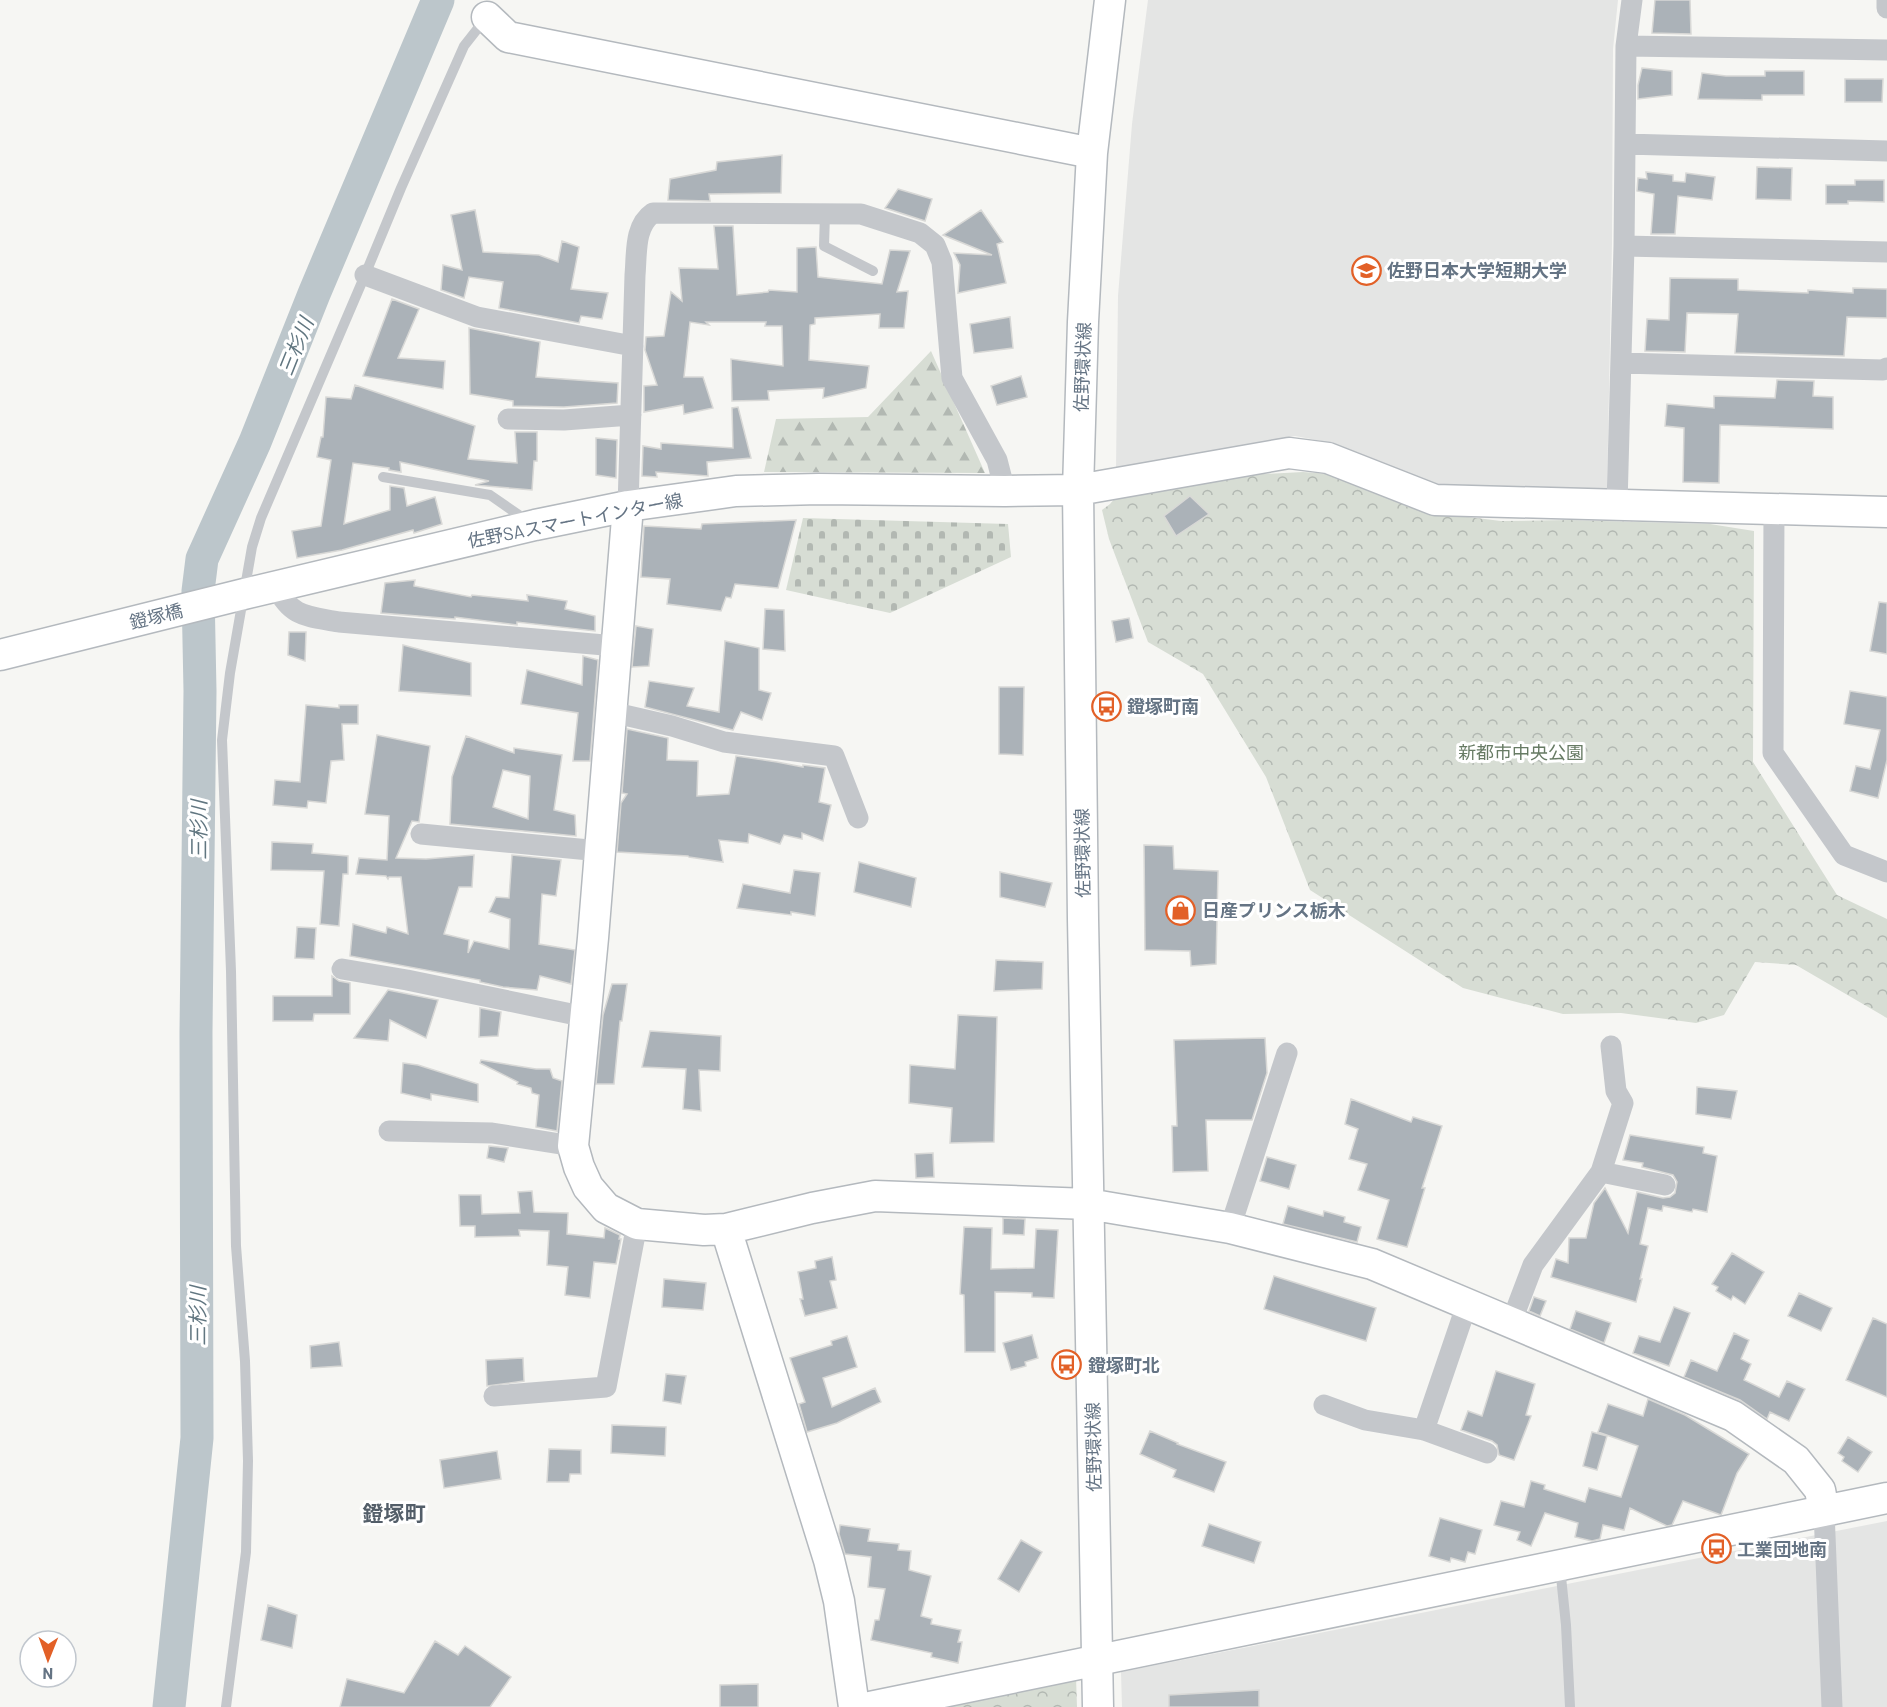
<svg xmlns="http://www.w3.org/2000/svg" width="1887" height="1707" font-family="Barlow,'Noto Sans JP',sans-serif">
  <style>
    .built { fill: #e4e5e4 }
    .forest { fill: url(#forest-firs) }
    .cemetery { fill: url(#cemetery-stones) }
    .park { fill: url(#park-crowns) }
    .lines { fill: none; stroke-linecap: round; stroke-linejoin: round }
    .river { stroke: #bcc6cb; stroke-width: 33 }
    .building { fill: #abb2b8; stroke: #d8d8d6; stroke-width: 1.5; fill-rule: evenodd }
    .secondary-casing { stroke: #b4b9be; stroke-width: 33 }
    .lane { stroke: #c4c7cb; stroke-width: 10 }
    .street { stroke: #c4c7cb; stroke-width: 21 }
    .secondary { stroke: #fff; stroke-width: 30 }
    .labels { text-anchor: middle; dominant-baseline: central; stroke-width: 6; stroke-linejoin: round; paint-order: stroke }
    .poi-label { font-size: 18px; font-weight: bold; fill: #657484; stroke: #fff; text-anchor: start }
    .street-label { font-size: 18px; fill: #657484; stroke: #fff }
    .park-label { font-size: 18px; fill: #677b64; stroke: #fff }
    .water-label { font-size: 20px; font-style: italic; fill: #617680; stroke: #fff }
    .quarter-label { font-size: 21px; font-weight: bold; fill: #535e69; stroke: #fff }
  </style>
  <defs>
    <pattern id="forest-firs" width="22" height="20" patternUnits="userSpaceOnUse" patternTransform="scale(1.5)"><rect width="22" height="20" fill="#d7ddd4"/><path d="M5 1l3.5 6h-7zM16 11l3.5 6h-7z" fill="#b2b8b2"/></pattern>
    <pattern id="cemetery-stones" width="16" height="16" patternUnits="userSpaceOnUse" patternTransform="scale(1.5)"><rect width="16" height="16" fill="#d7ddd4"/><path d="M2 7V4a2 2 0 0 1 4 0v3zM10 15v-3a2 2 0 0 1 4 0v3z" fill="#b2b8b2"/></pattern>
    <pattern id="park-crowns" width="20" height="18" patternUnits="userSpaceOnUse" patternTransform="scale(1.5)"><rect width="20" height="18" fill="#d7ddd4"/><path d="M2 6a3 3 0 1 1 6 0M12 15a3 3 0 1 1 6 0" fill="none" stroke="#b2b8b2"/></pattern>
  </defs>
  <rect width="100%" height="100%" fill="#f6f6f3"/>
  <path class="built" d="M1148 0H1618L1613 49 1612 243 1607 490 1436 486 1322 441 1295 436 1116 469 1118 296 1132 124Z
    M1887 1521V1707H1122L1121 1672Z"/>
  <path class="forest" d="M931 351 985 473 764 472 776 419 868 417Z"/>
  <path class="cemetery" d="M803 518 1008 524 1011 557 890 613 786 590Z"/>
  <path class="park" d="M1303 472 1329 474 1408 507 1444 514 1501 521 1569 520 1710 524 1754 531 1753 762 1837 895 1887 919V1018L1796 965 1755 962 1724 1015 1696 1023 1621 1013 1563 1014 1463 988 1310 890 1266 777 1203 674 1148 642 1109 539 1102 510 1110 504 1122 490 1245 475Z
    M1076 1677 1077 1707H943Z"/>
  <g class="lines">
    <path class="river" d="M169 1707 197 1438 196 1032 200 691 198 591 202 559 255 442 314 294 438 0"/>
  </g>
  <path class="building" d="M1655 0H1690L1691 34 1652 33Z
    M1642 68 1672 71V95L1638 99V85Z
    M1765 71H1804V95H1762V100L1698 99 1702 73 1726 76H1765Z
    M1845 79H1883L1882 102H1845Z
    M782 155 781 193 709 194 710 201 668 200 670 179 716 170 717 162Z
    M1757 167 1792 168 1791 200 1756 199Z
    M1646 172 1673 175V181L1685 182 1686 173 1715 177 1712 200 1678 196 1675 234H1651L1654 194 1637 191 1638 178 1647 179Z
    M1855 180H1884V202L1848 201V204H1826V185H1855Z
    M898 189 932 199 925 221 885 208Z
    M475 210 483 252 539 255 558 262 562 241 579 247 571 289 608 293 602 319 581 316 579 323 499 308 503 282 469 277 464 298 441 290 443 265 462 270 451 215Z
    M981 210 1003 242 997 244 1006 283 958 293 960 265 954 253 992 255 943 235Z
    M714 226H733L737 295 768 292 769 290 797 292V248L816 247 818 277 882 284 890 250 910 251 897 292 908 291 904 328H879L880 314 815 318V324L810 325 809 360 869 366 866 388 823 398 824 388 768 391 769 400 732 401 731 359 783 366 782 326H765L766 322H706L709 325 690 322 684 377H703L713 408 684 414 683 405 644 412V386L657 385 645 350 646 337 664 336 671 292 682 301 679 268 718 269Z
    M1670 278 1738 279V290L1808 293V290L1853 293V288L1887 289V318L1847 317 1844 356 1735 353 1738 314 1687 313 1685 352 1645 351 1647 319 1669 320Z
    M392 299 419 309 398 358 445 361 443 389 363 376Z
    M1010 317 1013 348 974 353 970 324Z
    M469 328 540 342 536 377 618 383 617 403 564 407 513 406V401L470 394Z
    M1021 376 1027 397 997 405 991 386Z
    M1777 380 1814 381 1813 396 1833 397V429L1720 425 1719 483 1683 482 1684 428 1665 426 1667 404 1714 408V396L1775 398Z
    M355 385 475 426 468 459 517 463 515 432H537V461H534L532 490 475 485 489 481 400 462 401 472 389 470V468L353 463 344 524 390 510V486L404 488 407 506 435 497 442 524 414 533 413 530 342 550 297 558 292 531 321 526 331 460 317 457 321 437H323L326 397 351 399Z
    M738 407 751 458 707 462 708 476 656 472 657 477 642 476 643 446 661 449V443L733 448 732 408Z
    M596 438 617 440 616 478 596 475Z
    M1190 496 1209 514 1176 536 1164 516Z
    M796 520 778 588 735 584 731 598 726 597 721 611 667 604 670 579 641 577 644 526 701 529 702 524Z
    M415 580 414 586 471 597 472 595 528 601 527 595 567 601 565 609 595 616V631L517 622V625L455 617V619L381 613 385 583Z
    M1879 602 1887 603V654L1870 651Z
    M765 609 784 610 785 651 763 649Z
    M1129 618 1133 638 1116 642 1112 621Z
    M636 626 653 629 649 666 632 667Z
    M289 632H306L305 661 288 655Z
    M725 641 759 648V690L771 693 762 720 741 712 733 730 645 707 649 681 694 688 687 706 719 712Z
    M403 645 471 663V696L399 691Z
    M583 656 598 660 590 761H573L578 713 521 704 527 670 582 685Z
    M999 687H1024L1023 755 999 754Z
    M1850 691 1887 697V760L1878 798 1850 791 1856 766 1870 769 1880 730 1844 724Z
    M306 705 339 708V705H358V724H342L344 760 331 761 326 803 308 801 307 808 273 805 275 780 300 782Z
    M627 729 668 738 667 760 698 761 697 796 729 794 736 756 777 762 803 767V765L825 768 819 802 831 805 823 841 802 833V839L784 835 780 844 749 834 748 843 719 840 723 862 689 857 688 856 617 852 621 803 627 794 622 793Z
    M377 735 430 746 419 822 412 821 396 858 426 859 474 855 472 887H459L444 934 469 940 468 953 474 941 509 949 510 919 489 912 496 897 509 898 512 855 561 860 556 896 542 894 539 944 575 950 571 984 540 976 537 990 503 987 480 982V980L350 956 353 924 386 933 387 927 408 934 401 877H389L388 879 386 876 356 874 359 858 387 860 389 816 365 814Z
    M466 736 514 753V748L562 755 554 810 575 815 576 836 450 824 452 777ZM503 770 530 776 528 819 493 807Z
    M272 842 313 844 312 853 348 856V874H343L339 926 320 924 324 871 271 870Z
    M1144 845 1173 846 1174 869 1218 871 1216 964 1191 966 1190 951 1145 950Z
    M859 862 916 878 911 907 854 892Z
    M794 870 820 873 815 916 791 912V915L737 908 743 884 790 893Z
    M1000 872 1052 883 1045 907 1000 897Z
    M297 927 316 928 314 959 295 958Z
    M996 960 1043 962 1042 989 994 991Z
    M332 976 339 981 350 983V1014H314L313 1021H273V996H332Z
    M612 984H627L622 1021H620L614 1084H596L603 1015Z
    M388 990 438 1000 426 1038 390 1020 388 1041 354 1038Z
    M480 1008 501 1012 498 1036 479 1037Z
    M958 1015 997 1017 994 1142 950 1143 952 1108 909 1103 910 1065 955 1069Z
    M650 1031 721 1036 720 1071 699 1070 701 1111 683 1109 686 1069 642 1067Z
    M1265 1038 1267 1073 1252 1120H1206L1208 1171 1173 1172 1172 1126H1177L1174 1040Z
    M481 1060 536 1069H550L553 1078 562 1081 557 1131 536 1127 539 1095 532 1093 531 1088 517 1084 518 1082 480 1063Z
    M403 1063 418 1065 478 1084V1102L431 1094V1100L401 1093Z
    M1697 1087 1737 1091 1731 1119 1696 1114Z
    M1351 1099 1411 1122 1413 1117 1442 1126 1422 1188H1425L1407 1247 1377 1239 1389 1200 1358 1190 1367 1164 1349 1159 1358 1129 1345 1124Z
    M1630 1135 1704 1147 1703 1153 1717 1156 1707 1212 1693 1209 1692 1212 1663 1206 1662 1211 1648 1208 1640 1244 1648 1246 1640 1279H1642L1636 1302 1551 1277 1556 1259 1568 1263 1569 1238H1586L1594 1203 1605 1188 1628 1233 1637 1192 1663 1198 1670 1197 1675 1193 1677 1182 1673 1175 1642 1167 1643 1163 1623 1160Z
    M489 1146 508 1148 504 1162 487 1158Z
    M933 1153 934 1177 916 1178 915 1154Z
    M1267 1157 1296 1165 1289 1189 1260 1181Z
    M532 1191 534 1212 568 1213 567 1234 604 1238 605 1228 620 1235 619 1239H621L616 1264 594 1262 590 1298 565 1295 568 1267 547 1265 549 1231 519 1230 520 1236 475 1237V1226H460L459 1195H481L482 1214 520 1213 518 1192Z
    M1288 1206 1323 1216 1324 1211 1345 1217 1344 1222 1361 1227 1357 1242 1283 1224Z
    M1003 1218 1025 1219 1024 1235 1003 1234Z
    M964 1227 992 1228 991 1269 1034 1268 1036 1229 1058 1230 1054 1298 1032 1297V1293L995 1292V1352H965L964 1295 960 1294Z
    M1732 1253 1764 1272 1745 1304 1733 1296 1731 1300 1716 1291 1718 1287 1712 1284Z
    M832 1257 836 1280 830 1281 837 1308 805 1316 800 1299H803L798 1272 816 1268 815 1261Z
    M1274 1276 1376 1308 1366 1341 1264 1309Z
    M664 1279 706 1283 703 1310 662 1307Z
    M1799 1293 1832 1308 1821 1331 1788 1316Z
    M1534 1297 1546 1301 1540 1316 1529 1311Z
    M1674 1307 1690 1313 1669 1366 1633 1353 1639 1336 1660 1342Z
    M1576 1311 1611 1323 1604 1343 1570 1329Z
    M1873 1318 1887 1324V1397L1846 1380Z
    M1734 1333 1749 1340 1741 1359 1751 1364 1744 1380 1779 1397 1787 1381 1805 1389 1789 1421 1770 1412 1767 1419 1740 1400 1684 1377 1691 1360 1717 1371Z
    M1032 1335 1038 1358 1025 1362 1026 1366 1011 1370 1003 1343Z
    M847 1336 857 1367 823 1378 832 1407 875 1388 881 1402 837 1423 807 1432 799 1404 805 1402 790 1358 832 1345 831 1341Z
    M339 1342 342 1366 311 1368 310 1346Z
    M523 1358 524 1381 487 1386 486 1360Z
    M1496 1371 1535 1384 1526 1415 1531 1416 1514 1460 1499 1455 1497 1445 1492 1441 1461 1430 1468 1411 1482 1416Z
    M666 1374 686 1376 681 1404 663 1401Z
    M1648 1399 1685 1415 1749 1454 1737 1473 1721 1515 1683 1501 1672 1525 1667 1526 1630 1508 1624 1530 1603 1525 1600 1539 1592 1541 1575 1537 1578 1523 1545 1513 1531 1546 1517 1540 1520 1532 1494 1525 1501 1501 1524 1507 1531 1481 1545 1485 1544 1489 1585 1502 1589 1488 1621 1497 1638 1446 1598 1432 1608 1404 1643 1416Z
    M612 1425 666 1427 665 1456 611 1453Z
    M1150 1431 1178 1443 1177 1444 1226 1462 1214 1492 1173 1477 1176 1470 1140 1454Z
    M1592 1432 1607 1436 1597 1470 1583 1466Z
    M1848 1437 1872 1452 1858 1472 1842 1461 1844 1457 1838 1453Z
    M549 1449 581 1450V1474H570L569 1482H547Z
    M497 1451 501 1479 444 1488 440 1460Z
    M1440 1518 1482 1530 1475 1554 1468 1552 1465 1562 1451 1558 1450 1562 1429 1556Z
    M1209 1524 1261 1542 1254 1563 1202 1546Z
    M840 1525 870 1529 868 1541 899 1544 898 1550 911 1551 909 1570 931 1576 921 1616 932 1619 931 1624 961 1630 958 1642H962L958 1663 931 1657 932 1653 871 1640 875 1620H879L885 1589 868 1587 871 1557 845 1554 839 1534Z
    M1021 1540 1042 1552 1019 1592 998 1579Z
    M268 1605 297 1615 292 1648 261 1640Z
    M435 1641 458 1655 465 1646 511 1677 490 1707H340L347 1679 404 1693Z
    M758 1684V1707H720V1685Z
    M1259 1690V1707H1169V1695Z"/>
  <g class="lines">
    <defs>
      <path id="secondary" d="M487 17 508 37 1092 153
        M628 506 593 938 573 1146 579 1167 588 1187 606 1208 637 1224 704 1230 726 1229 812 1208 875 1196 1088 1204 1230 1228 1372 1264 1733 1416 1796 1460 1820 1490 1824 1511
        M0 655 244 594 535 525 628 506 736 491 819 489 1005 491 1078 490 1289 453 1328 458 1435 500 1887 512
        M726 1229 829 1560 839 1601 854 1707
        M870 1707 1887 1498
        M1098 1707 1083 919 1078 490 1083 322 1092 153 1110 0"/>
    </defs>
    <use href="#secondary" class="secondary-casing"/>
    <path class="lane" d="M825 214 824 246 873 271
      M383 477 490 495 529 522
      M1560 1567 1566 1625 1570 1707
      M226 1707 246 1552 248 1461 245 1361 236 1246 231 971 222 740 230 673 252 547 261 518 365 275 401 188 464 46 486 18"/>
    <path class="street" d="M1887 0V8
      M1626 46 1887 50
      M1625 144 1887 151
      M1624 246 1887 252
      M365 275 477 317 633 346
      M1621 363 1883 370 1887 368
      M508 419 564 420 631 415
      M1617 505 1624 246 1626 46 1632 0
      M628 506 635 275C637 253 634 226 653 213L861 214 920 233 935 245 942 262 952 378 997 460 1005 491
      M1774 509 1773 753 1844 855 1887 872
      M276 586C291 618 308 616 339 622L616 646
      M611 712 672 726 724 742 834 756 858 818
      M421 834 600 851
      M342 969 407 980 586 1017
      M389 1131 492 1133 573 1146
      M1601 1172 1665 1185
      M1230 1228 1287 1053
      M1511 1323 1533 1265 1601 1172 1623 1103 1616 1091 1611 1046
      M494 1396 606 1387 637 1224
      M1324 1405 1365 1420 1424 1430 1487 1453
      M1424 1430 1467 1304
      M1824 1511 1832 1707"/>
    <use href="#secondary" class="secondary"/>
  </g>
  <defs>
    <symbol id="university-ring" viewBox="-11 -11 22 22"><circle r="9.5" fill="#fff" stroke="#e26027" stroke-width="1.5"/><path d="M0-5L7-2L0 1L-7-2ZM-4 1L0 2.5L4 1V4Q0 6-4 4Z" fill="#e26027"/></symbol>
    <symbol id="bus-ring" viewBox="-11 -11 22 22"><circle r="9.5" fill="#fff" stroke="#e26027" stroke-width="1.5"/><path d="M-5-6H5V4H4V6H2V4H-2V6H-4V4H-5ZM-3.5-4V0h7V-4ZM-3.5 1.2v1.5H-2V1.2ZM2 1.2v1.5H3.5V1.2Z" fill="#e26027"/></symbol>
    <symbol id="shop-ring" viewBox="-11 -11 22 22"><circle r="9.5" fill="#fff" stroke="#e26027" stroke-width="1.5"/><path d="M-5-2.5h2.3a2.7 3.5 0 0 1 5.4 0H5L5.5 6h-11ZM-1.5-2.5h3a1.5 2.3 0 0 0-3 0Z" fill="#e26027"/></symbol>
  </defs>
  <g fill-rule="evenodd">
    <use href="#university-ring" x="1350" y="254" width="33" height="33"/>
    <use href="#bus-ring" x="1090" y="690" width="33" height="33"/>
    <use href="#shop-ring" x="1164" y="894" width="33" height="33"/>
    <use href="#bus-ring" x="1050" y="1348" width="33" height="33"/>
    <use href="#bus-ring" x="1700" y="1532" width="33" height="33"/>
  </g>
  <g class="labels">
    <g class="poi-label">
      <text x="1387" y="270">佐野日本大学短期大学</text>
      <text x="1127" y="706">鐙塚町南</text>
      <text x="1202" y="910">日産プリンス栃木</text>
      <text x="1088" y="1365">鐙塚町北</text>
      <text x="1737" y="1549">工業団地南</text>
    </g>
    <g class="street-label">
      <text transform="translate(1082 367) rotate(-88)">佐野環状線</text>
      <text transform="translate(575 520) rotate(-11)">佐野SAスマートインター線</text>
      <text transform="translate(156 616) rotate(-14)">鐙塚橋</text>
      <text transform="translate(1082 853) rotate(-91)">佐野環状線</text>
      <text transform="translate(1093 1447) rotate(-91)">佐野環状線</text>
    </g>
    <g class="park-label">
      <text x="1521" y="752">新都市中央公園</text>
    </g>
    <g class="water-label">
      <text transform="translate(295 346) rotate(-68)">三杉川</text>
      <text transform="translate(198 830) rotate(-90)">三杉川</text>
      <text transform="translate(197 1316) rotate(-90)">三杉川</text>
    </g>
    <g class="quarter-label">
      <text x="394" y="1512">鐙塚町</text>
    </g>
  </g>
  <g transform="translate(48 1659) rotate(181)"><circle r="28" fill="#ffffff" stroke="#c1c7ce" stroke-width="1.5"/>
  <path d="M0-4.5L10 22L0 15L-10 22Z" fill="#e26027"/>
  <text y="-9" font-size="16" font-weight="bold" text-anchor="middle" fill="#657484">N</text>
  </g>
</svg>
